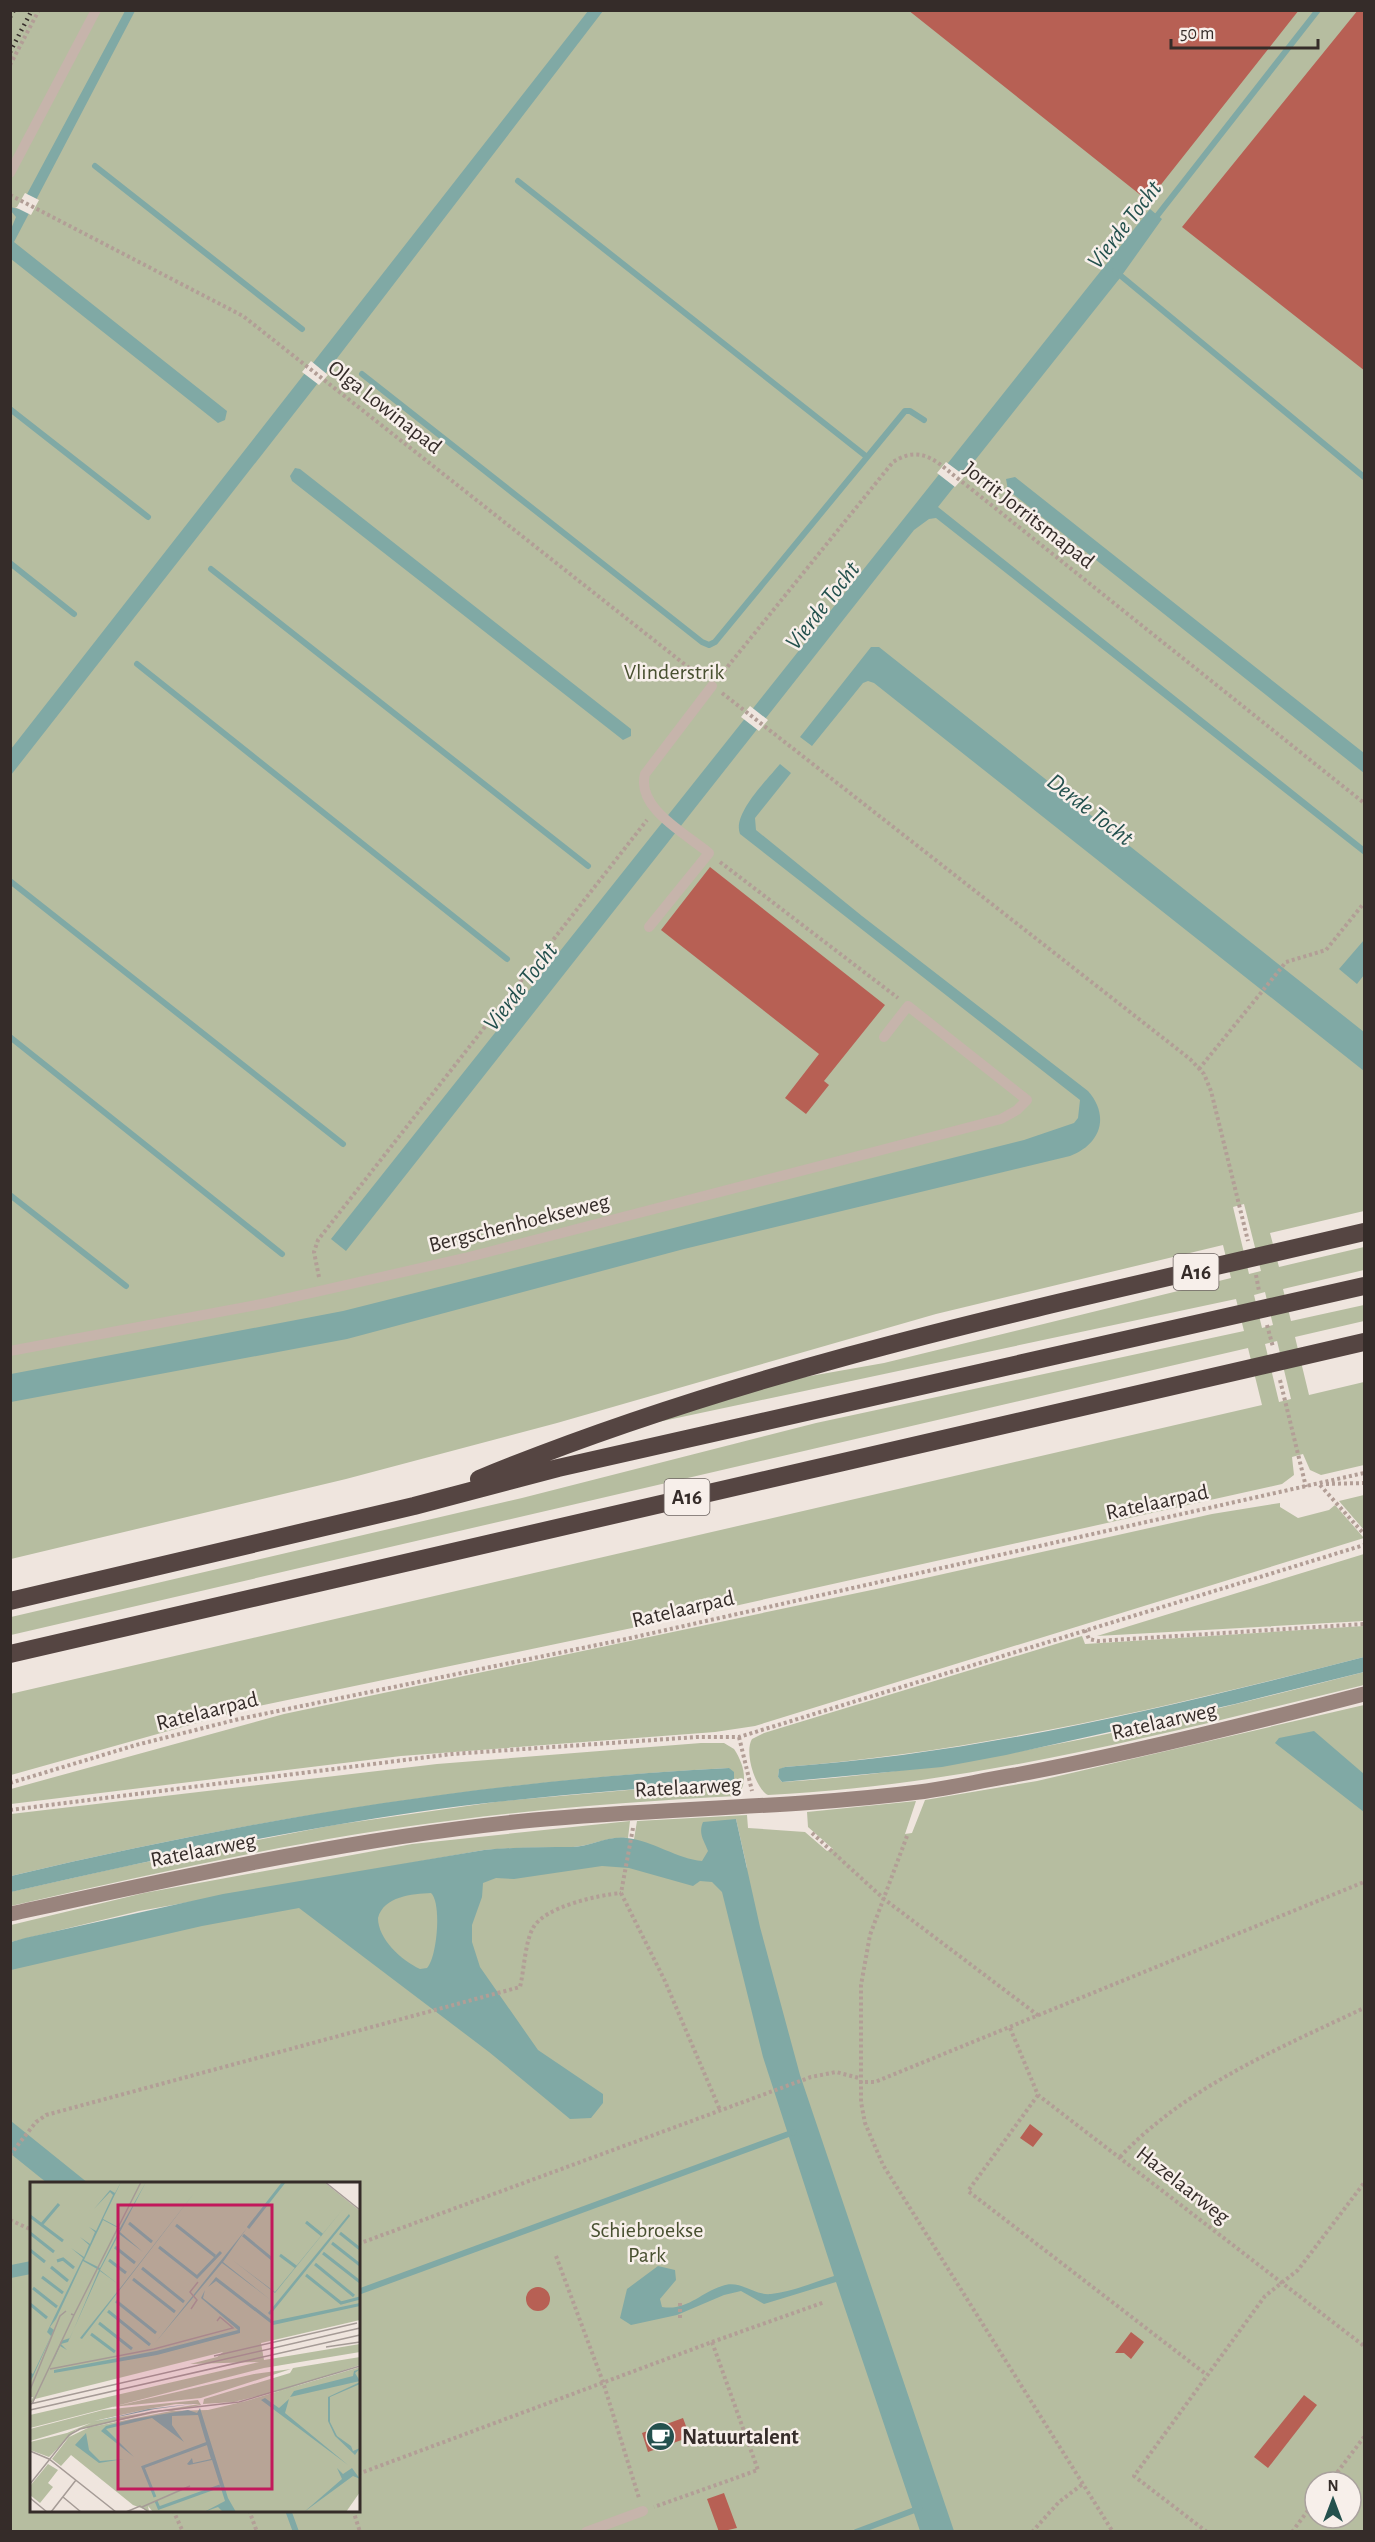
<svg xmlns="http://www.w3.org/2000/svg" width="1375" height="2542" font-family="'Alegreya Sans',sans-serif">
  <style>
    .green { fill: #b6bda0; fill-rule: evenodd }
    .water { fill: #80a9a5; fill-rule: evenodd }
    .pier { fill: #efe5de }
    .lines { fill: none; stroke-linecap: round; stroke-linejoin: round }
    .stream { stroke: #80a9a5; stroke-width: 6 }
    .building { fill: #b76054 }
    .path { stroke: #b29e96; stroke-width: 4; stroke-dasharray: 3 3; stroke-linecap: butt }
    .lane { stroke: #c6b4ab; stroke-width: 10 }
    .secondary { stroke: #99847d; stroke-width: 15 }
    .highway { stroke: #554542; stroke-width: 18 }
    .rail { stroke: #352c29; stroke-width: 4.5; stroke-dasharray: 1.5 4.5; stroke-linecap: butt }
    .labels { text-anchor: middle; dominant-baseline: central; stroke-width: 5; stroke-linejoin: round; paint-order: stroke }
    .shield { fill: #f7efea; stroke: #6f6663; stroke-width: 1.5 }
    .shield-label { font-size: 21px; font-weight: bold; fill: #352c29 }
    .street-label { font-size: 22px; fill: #352c29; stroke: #f7efea }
    .park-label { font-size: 22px; fill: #485030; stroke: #f7efea }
    .poi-label { font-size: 22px; font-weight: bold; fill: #352c29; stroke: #f7efea; text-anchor: start }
    .water-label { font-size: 24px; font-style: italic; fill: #24514e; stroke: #f7efea }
    .inset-river { fill: none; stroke: #80a9a5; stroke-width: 3 }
    .inset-road { fill: none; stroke: #a59b96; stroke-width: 1.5 }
    .view { fill: #c2185b; fill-opacity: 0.15; stroke: #c2185b; stroke-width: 3 }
    .inset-edge { fill: none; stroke: #352c29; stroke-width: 3 }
  </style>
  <rect width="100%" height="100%" fill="#efe5de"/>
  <path class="green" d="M11 11H1364V1211L1270 1233 1279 1267 1364 1247V1270L1283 1289 1291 1321 1364 1305V1321L1295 1337 1309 1395 1364 1382V1465L1321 1475 1310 1470 1303 1454 1292 1457 1294 1475 1282 1484 694 1615 254 1707 11 1775 10 1694 1262 1405 1248 1348 11 1635V1617L522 1498 816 1423 1244 1331 1236 1299 644 1425 782 1381 884 1363 1231 1278 1223 1245 936 1314 557 1423 346 1479 11 1559ZM1244 1204 1261 1271 1249 1274 1233 1207ZM1265 1292 1273 1325 1262 1328 1254 1295ZM1277 1341 1291 1399 1279 1402 1265 1344Z
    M1364 1495V1530L1339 1501Z
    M1280 1503V1507L1298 1518 1329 1510 1335 1505 1364 1538 755 1726 715 1732 401 1756 11 1804V1789L284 1714 881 1588 1212 1514Z
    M1364 1554V1621L1097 1636Z
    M1364 1626V1657C1173 1706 982 1751 785 1767L779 1770 778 1777 782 1782C980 1769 1173 1721 1364 1672V1685C1167 1733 971 1785 768 1795 755 1788 744 1752 752 1739L764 1733 1082 1636 1085 1644Z
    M1364 1705V2531H11V1957L634 1839 637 1821 747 1815 748 1828 805 1832 827 1851 833 1849 808 1827 807 1812 916 1801 905 1834 912 1833 925 1800 1037 1781ZM736 1819 747 1868 730 1871ZM32 2184H358V2510H32ZM1315 2482H1351V2518H1315Z
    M701 1743H724L734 1749C744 1764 749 1783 737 1796 643 1801 549 1808 456 1820 306 1838 158 1873 11 1906L10 1892 126 1866 334 1825 502 1801 732 1781 729 1768C486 1781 247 1820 11 1876V1814L437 1764Z
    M630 1821 628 1838C608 1836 591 1846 573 1847 543 1848 514 1847 484 1850L139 1911 11 1942V1925L144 1893 412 1844Z"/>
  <path class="water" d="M125 11H135L14 242 227 411 225 420 218 423 11 259V229L16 217 11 211 10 207 19 209Z
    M588 11H603L325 374 11 775V749Z
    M1150 209 1162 219 1120 278 938 507 1364 847V855L936 518 929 519 914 530 346 1251 331 1239Z
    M295 468 300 469 631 729V736L623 740 292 481 290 476Z
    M1015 477 1364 753V773L1008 490 1006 479Z
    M871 647H879L1364 1032V1071L874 683 868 681 863 683 812 746 800 737Z
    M780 764 791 773 755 818 756 830 862 916 1088 1091C1110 1116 1101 1144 1070 1156L684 1249 347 1339 11 1402V1374L343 1311 1024 1140 1074 1123 1078 1118 1080 1100 740 834C732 814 767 780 780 764Z
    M1364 940V975L1357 984 1339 969Z
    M1364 1657V1672L1235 1704 1006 1755 942 1767 782 1782 778 1777 779 1769 785 1767C982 1753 1174 1706 1364 1657Z
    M1314 1731 1364 1774V1812L1275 1743 1279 1738Z
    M729 1768 734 1772V1779L729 1782C625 1790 520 1797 417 1812 280 1832 145 1861 11 1892V1876C247 1820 487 1780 729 1768Z
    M736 1819 760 1927 800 2075 954 2531H920L836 2282 764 2304 741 2291 724 2295 677 2315 631 2325 620 2318 627 2289 658 2266 675 2270 676 2280 660 2299 662 2307C687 2311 700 2293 722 2286 740 2279 754 2296 771 2294 791 2292 815 2282 834 2276L763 2057 722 1892 712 1882 700 1881 693 1886 629 1868 602 1866 514 1879 496 1878 483 1883 482 1897 472 1925V1942L480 1967 538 2050 603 2094V2103L591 2118 570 2119 489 2052 299 1908 202 1926 11 1970V1942L25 1938 223 1894 484 1850C514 1847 542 1847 572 1847 590 1847 608 1835 627 1838 653 1841 678 1859 702 1861L708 1851C704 1840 698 1834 703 1822ZM431 1893C442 1903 437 1958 427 1968L420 1969C401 1960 378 1939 378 1918 384 1896 412 1894 431 1893Z
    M10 2121H11L88 2183H47L11 2154Z
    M31 2261V2274L11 2278V2265Z"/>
  <path class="pier" d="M25 193 39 200 31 215 15 207H17Z
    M311 361 328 375 319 385 302 372Z
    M946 462 965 476 955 487 937 473Z
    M750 706 768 720 759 731 741 717Z"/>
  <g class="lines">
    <path class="stream" d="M95 166 302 329
      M518 181 867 457
      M1153 221 1318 10
      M1115 271 1364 477
      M362 374 702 642 709 645 715 642 905 411H910L924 420
      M10 409 148 517
      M10 563 74 614
      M211 569 588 866
      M137 664 507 959
      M10 881 343 1144
      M10 1037 282 1254
      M10 1195 126 1286
      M358 2292 794 2132
      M288 2510 296 2532
      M856 2532 920 2508"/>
  </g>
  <path class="building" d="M908 10H1299L1148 201Z
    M1358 10H1365V371L1182 227Z
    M710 867 885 1005 824 1081 829 1085 806 1114 785 1098 819 1054 661 930Z
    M1030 2124 1043 2134 1033 2147 1020 2138Z
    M526 2299a12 12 0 1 1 24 0a12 12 0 1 1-24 0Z
    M1131 2332 1144 2342 1131 2359 1124 2353H1115Z
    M1304 2395 1317 2405 1268 2468 1254 2457Z
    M683 2418 690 2437 648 2452 642 2433Z
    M724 2493 737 2528 719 2532 707 2499Z"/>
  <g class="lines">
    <path class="path" d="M10 65 39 10
      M10 195 243 316 702 678
      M720 676 893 462C924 442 940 466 965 484L1364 803
      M722 693 1190 1059 1204 1074 1211 1091 1248 1241
      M720 862 898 998
      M1199 1069 1286 962 1326 950 1364 903
      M1256 1275 1259 1291
      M319 1277 314 1252 318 1240 647 820
      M1267 1325 1273 1347
      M1280 1380 1306 1487
      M1326 1484 1364 1483
      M1320 1485 1364 1534
      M1085 1630 1089 1639 1098 1641 1364 1624
      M739 1737 752 1791
      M10 1783 136 1745 239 1719 626 1639 1364 1473
      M10 1810 452 1754 697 1737H739L1364 1545
      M633 1828 621 1893 664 1979 720 2110
      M812 1833 884 1899 1039 2016
      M907 1836 870 1935 861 1985V2102L865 2123 883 2165 1113 2532
      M1010 2028 1038 2095 1364 2346
      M859 2082H875L1364 1882
      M1038 2095 968 2191 1207 2375
      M10 2155 36 2122 46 2115 520 1987C524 1971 525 1942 533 1928 544 1907 598 1895 621 1893
      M1120 2157C1187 2086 1278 2049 1364 2008
      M10 2220 32 2230
      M358 2244 811 2077 836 2072 859 2078
      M556 2256 603 2382 639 2498
      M680 2318V2301
      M712 2342 825 2302
      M358 2474 712 2342 758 2470 654 2507
      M1330 2482 1364 2437
      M173 2510 183 2532
      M249 2510 257 2532
      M353 2510 360 2532
      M1032 2532 1059 2502 1084 2483
      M1207 2532 1134 2476 1265 2296 1298 2270 1364 2183
      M1292 2532 1315 2501"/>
    <path class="lane" d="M10 173 96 10
      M649 927 709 853C685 833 636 808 645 774L712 686
      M10 1351 267 1303 465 1258 1001 1119 1017 1110 1027 1100 908 1006 884 1037
      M586 2532 643 2511"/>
    <path class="secondary" d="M10 1914C184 1876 357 1837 534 1820 662 1808 791 1808 919 1792 951 1788 983 1780 1015 1775 1133 1753 1249 1724 1364 1694"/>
    <path class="highway" d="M479 1479C763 1362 1066 1302 1364 1232
      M10 1601 414 1506 558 1468 1364 1286
      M10 1654 1364 1342"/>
    <path class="rail" d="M10 17 14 10
      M10 52 32 10"/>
  </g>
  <defs>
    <symbol id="cafe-disc" viewBox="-11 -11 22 22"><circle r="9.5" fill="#24514e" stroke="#f7efea"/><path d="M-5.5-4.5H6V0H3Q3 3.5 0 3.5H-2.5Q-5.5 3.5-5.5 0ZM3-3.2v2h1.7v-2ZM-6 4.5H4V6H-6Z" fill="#fff"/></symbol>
  </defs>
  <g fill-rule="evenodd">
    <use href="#cafe-disc" x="644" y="2420" width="33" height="33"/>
  </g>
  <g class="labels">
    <g class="shield">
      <rect x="1173.5" y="1254" width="45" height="36" rx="4.5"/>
      <rect x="664.5" y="1479" width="45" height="36" rx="4.5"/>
    </g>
    <g class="shield-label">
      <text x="1196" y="1272">A16</text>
      <text x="687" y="1497">A16</text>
    </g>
    <g class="street-label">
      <text transform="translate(385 407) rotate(38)">Olga Lowinapad</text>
      <text transform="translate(1029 515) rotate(38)">Jorrit Jorritsmapad</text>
      <text transform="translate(519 1223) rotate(-14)">Bergschenhoekseweg</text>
      <text transform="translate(1157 1502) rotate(-12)">Ratelaarpad</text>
      <text transform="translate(683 1609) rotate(-13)">Ratelaarpad</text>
      <text transform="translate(207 1711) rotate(-14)">Ratelaarpad</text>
      <text transform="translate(1164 1721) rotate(-13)">Ratelaarweg</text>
      <text transform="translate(688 1787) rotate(-3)">Ratelaarweg</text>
      <text transform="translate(203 1850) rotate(-11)">Ratelaarweg</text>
      <text transform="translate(1183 2185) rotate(38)">Hazelaarweg</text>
    </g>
    <g class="park-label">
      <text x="674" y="672">Vlinderstrik</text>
      <text x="647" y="2230">Schiebroekse<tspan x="647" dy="25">Park</tspan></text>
    </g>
    <g class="poi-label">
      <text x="682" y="2437">Natuurtalent</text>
    </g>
    <g class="water-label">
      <text transform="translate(1125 225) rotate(-52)">Vierde Tocht</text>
      <text transform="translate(823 606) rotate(-52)">Vierde Tocht</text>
      <text transform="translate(1090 810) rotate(38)">Derde Tocht</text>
      <text transform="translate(521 987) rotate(-52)">Vierde Tocht</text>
    </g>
  </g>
  <g transform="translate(30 2182)">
    <rect width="330" height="330" fill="#efe5de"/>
    <path d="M0 0H294L330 29V138L231 161 234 178 330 162V170L234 186 0 246V233L229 180 160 182 187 175 193 170 5 217 0 222 3 215H0ZM330 175V183L253 208 204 220 173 222 174 217 260 191 263 186ZM330 185V310L316 330H123L118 324 119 329 103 323 41 273 31 284 22 277 39 255 60 245 134 229 178 228 216 219ZM261 187 171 216 82 225 224 192ZM168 218 171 223 46 248 19 275 0 268V260L37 251 61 241 0 259V247L73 228ZM146 222H170L64 239 118 227ZM18 282 28 288 18 301 23 305 10 321 0 313V304Z" fill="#b6bda0" fill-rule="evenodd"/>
    <path d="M91 0 73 37 90 46 116 0 90 50 113 70 89 52 70 88 88 102 70 89 38 160 31 162 37 168 30 164 22 182 31 159 40 156 69 88 53 79 26 137 20 145 24 148 0 201V190L3 192 21 154 17 150 53 76 41 66 54 75 59 63 50 55 60 62 65 50 59 45 66 49 83 13 80 10 64 27 80 8 85 11ZM73 38 90 47 70 86 54 78ZM165 10 52 157 50 156 91 105ZM313 27 245 111 201 77 245 110ZM319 32 320 34 240 133 238 131ZM217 46 193 80 242 119 192 81 125 161ZM186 95 243 139 330 121V124L243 143 186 99 178 105ZM175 108 173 116 210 145V151L127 173 24 191V188L126 169 208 148 171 116ZM330 187 325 191 330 199 260 215 264 209 323 194 324 189ZM330 200V202L300 215V240L307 254 321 264 323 269 330 266 325 273 305 254 298 239V215ZM235 216 249 226 259 217 255 231 318 283 231 218ZM170 221 125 227 64 240 118 227ZM170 226 198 316 206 330H193L188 325 174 330 195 319 182 278 159 283 157 282 162 276 163 281 181 277 168 233 142 234V243L154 260 122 236 76 247 104 275 71 249 76 244 104 237 158 228 167 231ZM56 251 59 268 70 279 94 277 69 281 45 263ZM307 286 313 292 322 286 330 297 323 294 274 330 312 297Z" fill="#80a9a5" fill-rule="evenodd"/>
    <path class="inset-river" d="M0 34 33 59M276 40 292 53M99 41 122 60M12 42 29 22M146 43 185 74M218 46 254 0M0 51 24 70M310 51 330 67M213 53 242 77M302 61 330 83M85 65 105 81M129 65 167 95 191 70M0 68 15 80M293 71 330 100M250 73 266 85M79 78 96 91M27 79 33 77 44 86M285 82 324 114M21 85 38 99M112 86 154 120M276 93 311 121 330 116M12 95 33 111M103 97 145 130M3 106 27 125M86 119 126 151M0 122 17 136M78 129 120 163M69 141 102 167M61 152 85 170M125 315 113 285 178 261M126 319 129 326 190 304"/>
    <path class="inset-road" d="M295 0 330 28M161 127 167 118 160 110 168 100M44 133 111 0M296 165 330 160M184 174 327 141M20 187 124 167 203 146 190 135 187 139M0 208 30 134 36 129M0 222 330 146M2 222 44 133 41 132M0 228 330 153M0 269 19 277 86 330M0 302 39 253 50 247 122 230 209 220 330 184M33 315 51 330M0 316 17 330M112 325 160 304M21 330 46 298M96 330 110 324 119 330"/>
    <path class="view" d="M88 23H242V307H88Z"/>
    <rect width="330" height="330" class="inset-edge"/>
  </g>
  <rect width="1375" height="2542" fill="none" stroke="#352c29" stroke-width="24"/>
  <g transform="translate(1333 2500)"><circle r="28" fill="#f7efea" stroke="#a9a19d" stroke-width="1.5"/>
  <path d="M0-4.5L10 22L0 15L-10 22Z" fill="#24514e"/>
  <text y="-9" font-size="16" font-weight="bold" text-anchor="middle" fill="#352c29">N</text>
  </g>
  <path d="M1171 39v9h147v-9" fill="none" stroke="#352c29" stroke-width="3"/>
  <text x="1180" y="39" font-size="18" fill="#352c29" stroke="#f7efea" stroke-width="4.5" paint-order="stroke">50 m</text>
</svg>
